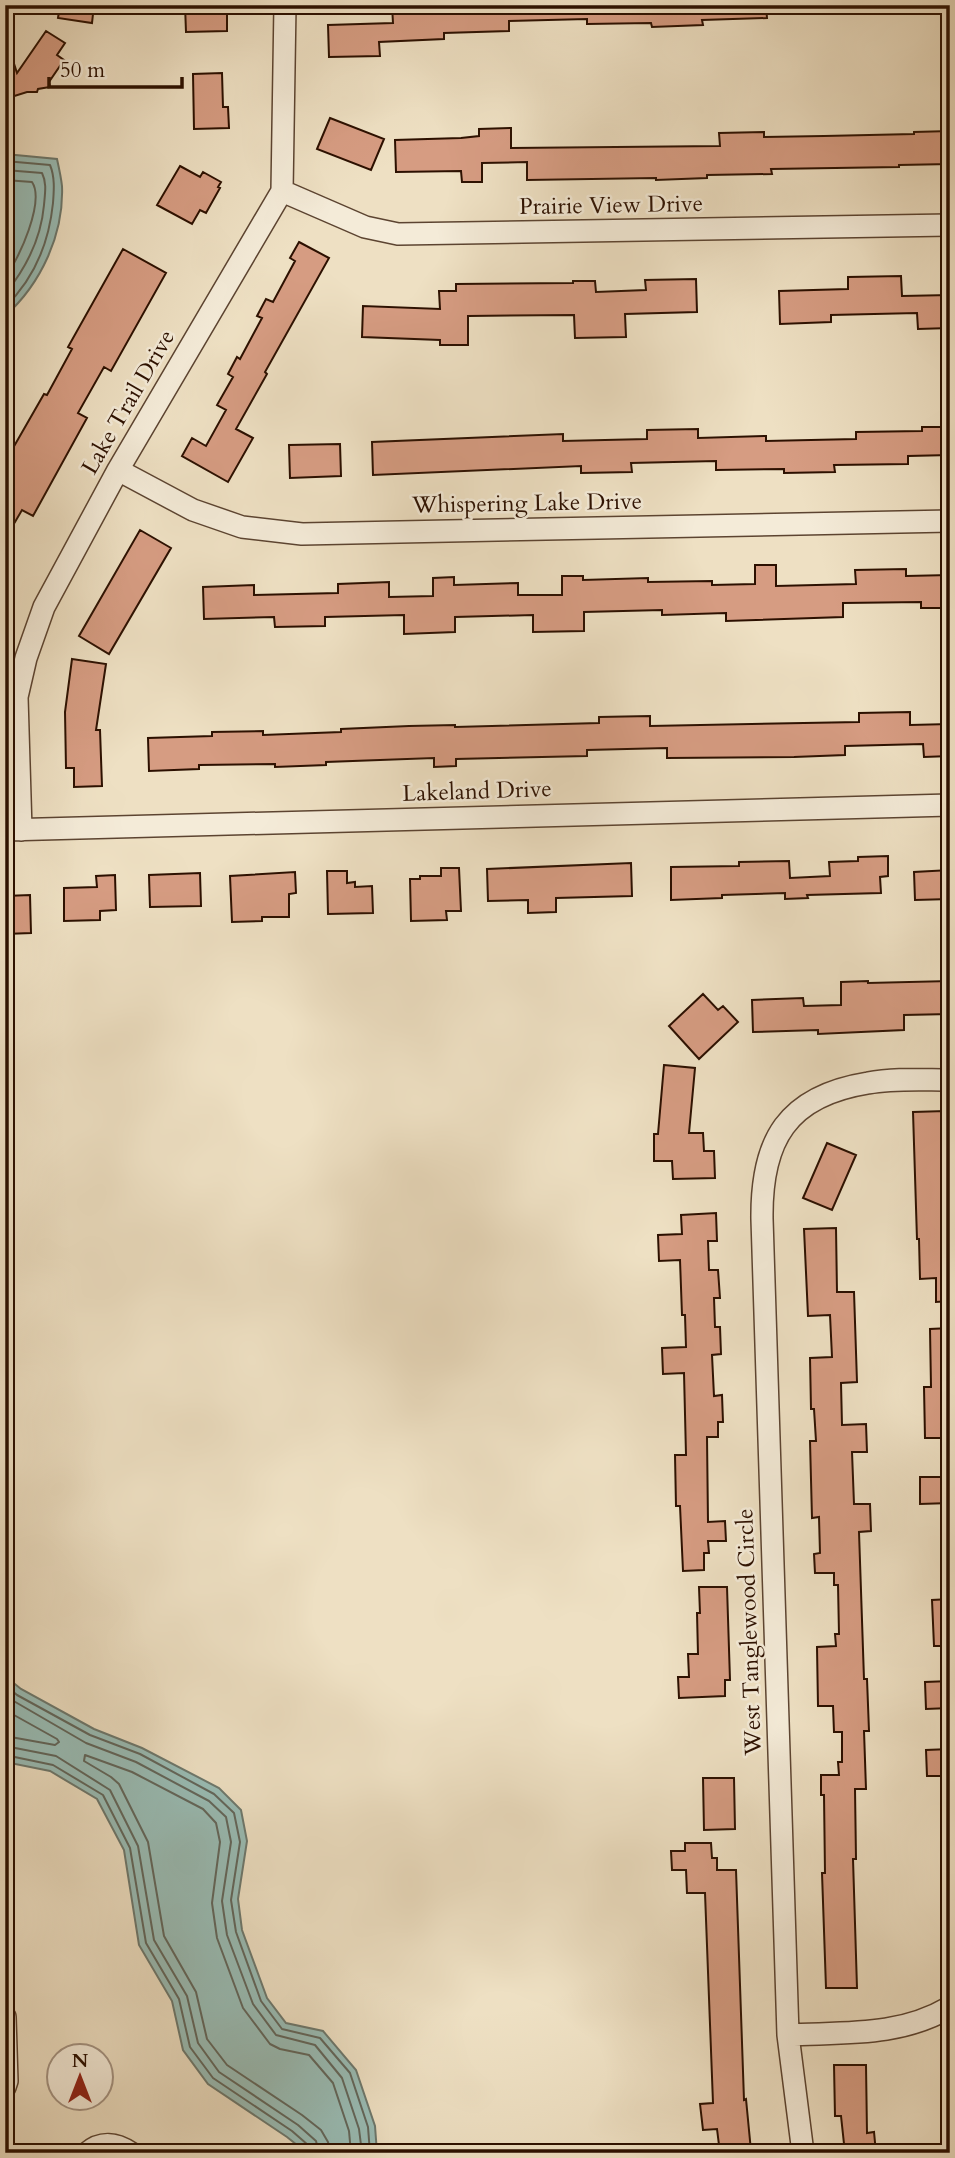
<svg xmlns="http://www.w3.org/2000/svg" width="955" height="2158" font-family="Cardo,serif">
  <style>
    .water { fill: #99bdb6; stroke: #6d786d; stroke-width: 2 }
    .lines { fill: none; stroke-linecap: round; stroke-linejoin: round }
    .shore { stroke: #62665b; stroke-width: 2 }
    .building { fill: #d69c82; stroke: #2c1000; stroke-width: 2 }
    .minor-casing { stroke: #5c4431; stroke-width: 24 }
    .minor { stroke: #f4ebd8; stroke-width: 21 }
    .labels { text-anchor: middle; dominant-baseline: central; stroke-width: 5; stroke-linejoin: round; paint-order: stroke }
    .street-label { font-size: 23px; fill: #2c1000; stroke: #f4ebd8 }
  </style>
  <rect width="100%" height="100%" fill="#eee0c3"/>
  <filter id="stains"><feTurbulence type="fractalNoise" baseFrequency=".00286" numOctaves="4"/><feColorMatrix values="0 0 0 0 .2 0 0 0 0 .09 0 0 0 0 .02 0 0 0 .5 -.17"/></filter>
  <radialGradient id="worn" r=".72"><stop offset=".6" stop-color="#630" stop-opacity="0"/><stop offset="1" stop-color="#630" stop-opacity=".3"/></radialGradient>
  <path class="water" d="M5 154 57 159C59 168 61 177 62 186 64 234 41 284 5 316Z
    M5 1676 21 1689 94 1729 142 1748 219 1788 241 1810 247 1841 238 1899 242 1930 267 1998 286 2023 323 2031 356 2070 375 2126 377 2153H307L287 2137 208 2084 183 2050 172 2001 139 1945 124 1850 97 1799 50 1771 5 1762Z"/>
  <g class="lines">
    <path class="shore" d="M5 161 50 165C55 177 54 190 53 203 49 242 34 279 5 307
      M5 170 42 173C47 183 45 193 44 205 41 239 27 267 5 294
      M5 180 32 182C45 201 19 260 5 277
      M5 1685 17 1695 90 1735 140 1754 214 1794 234 1813 240 1842 231 1900 236 1932 261 2001 282 2029 320 2038 350 2073 368 2127 370 2153
      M5 1696 86 1743 136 1762 209 1801 226 1817 231 1842 222 1901 227 1935 253 2004 276 2035 315 2045 342 2078 359 2129 362 2153
      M5 1710 57 1739 59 1742 55 1745 5 1736
      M5 1746 56 1756 110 1790 138 1846 154 1940 187 1996 198 2043 219 2072 298 2125 316 2141 319 2153
      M5 1755 53 1765 103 1795 130 1848 146 1943 179 1999 190 2047 213 2078 292 2131 308 2145 310 2153
      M330 2153 328 2142 321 2130 302 2115 227 2065 207 2039 196 1992 164 1936 148 1842 119 1784 111 1777 84 1761 85 1755 132 1772 203 1809 216 1823 220 1842 212 1903 217 1938 243 2008 270 2044 280 2049 309 2055 333 2083 349 2131 351 2153"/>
  </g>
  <path class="building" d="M60 5H94L92 23 58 18Z
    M185 5H220V9H227V31L186 32Z
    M392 5H766L767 18 702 20 703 25 652 27 651 23 587 24V19L509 21V31L444 33V39L379 42 380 56 329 57 328 25 393 23Z
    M46 31 65 43 57 55 64 60 49 82 50 87 38 89 37 92H27L8 98 5 89V48H9L17 73Z
    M222 73 223 107H228L229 128 194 129 193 74Z
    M330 118 384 139 371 170 317 149Z
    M511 128V148L720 146 719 133 764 132V137L824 136 914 134V132L950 131V164L899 165V167L771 169 772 174 707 175V178L656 180V178L527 180V162L482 163V182H462L461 171 396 172 395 140 461 138 479 136V129Z
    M180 166 200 177 203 172 221 182 218 187 220 188 206 213 200 210 192 224 157 205Z
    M299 242 329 258 265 372 267 374 236 429 253 438 228 482 182 456 192 438 206 446 226 410 217 405 233 377 228 374 237 357 240 359 262 318 257 316 266 299 273 302 295 261 290 258Z
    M123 249 166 273 111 371 104 367 78 413 87 418 33 516 22 510 5 539V462L44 394 47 395 72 349 68 347Z
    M901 276 902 296 950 295V328L918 329 917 313 831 315V322L780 324 779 291 848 289V277Z
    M696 279 697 312 625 314 626 337 575 338 574 315 468 316V345H440V340L362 337 363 306 440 309 439 291H456V284L573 283V281H595L596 292 646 290 645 280Z
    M922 427H950V455L908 456V464L834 465 835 472 784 473V469L716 470V461L631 463 632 472 581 473V466L373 475 372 442 563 434V441L647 439V430L698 429V438L766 436V441L856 439V432L922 431Z
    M340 444 341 476 290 478 289 445Z
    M140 530 171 548 109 654 79 636Z
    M755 565H776V586L856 584 855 570 906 569V576L950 575V608H921V602L843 603V617L726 621V613L662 615V610L584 612V631L533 632V615L455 617V632L404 634V615L325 617V626L275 627 274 617 204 619 203 587 254 585V595L338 593V584L389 582V597L433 596V578L454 577V585L518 583V595H562V576H583V580L648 578V582L712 581V585L755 584Z
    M72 659 106 664 96 730H100L102 786 74 787V768H66L65 712Z
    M910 712V725L950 724V756L924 757 923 744 845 746V755L794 757 667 758V748L587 750V756L456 759V766L434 767V758L326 762V765L275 767V764L199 765V769L149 771 148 738 212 736V732L263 731V735L341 732V729L409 726 455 725V727L599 723V717L650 716V726L859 722V713Z
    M888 856V876L880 877 881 893 807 895 808 898 785 899V893L722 895V898L671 900V867L739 866V862L789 861 790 878 830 876 829 862 858 861V857Z
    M631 863 632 896 556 898V912L528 913V900L488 901 487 869Z
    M441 868H459L461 911H446L447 920 411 921 410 879H420V876H441Z
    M950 870V899L915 900 914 872Z
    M327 871H347V883L355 882V887L372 886 373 913 328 914Z
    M295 872 296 893 289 894V917H262V921L232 922 230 876Z
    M200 873 201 906 150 907 149 875Z
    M115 875 116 910 100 911V920L64 921V888L97 887 96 876Z
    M30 895 31 933 5 934V896Z
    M868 981V983L950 981V1014L904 1015V1030L818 1034V1030L753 1032 752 1000 803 998 804 1006 841 1005V982Z
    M703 994 718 1010 723 1006 738 1022 699 1059 669 1026Z
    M664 1065 695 1068 689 1133H703L704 1151H714L715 1178 673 1179 672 1161H654V1134H658Z
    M945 1111 946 1182H950V1210H947L950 1301 936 1302V1278L920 1279 919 1239H917L913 1112Z
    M827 1143 856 1155 832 1210 803 1198Z
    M716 1213 717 1241H708L709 1270H718L720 1298H714L715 1327H720L721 1354 712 1355 714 1396 722 1395 723 1422H718V1437H707L708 1522 725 1521 726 1541H708L709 1553H704V1570L683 1571 680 1506H676L675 1455H686L684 1373 663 1374 662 1348 686 1347 685 1315H682L680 1260 659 1261 658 1235 682 1234 681 1215Z
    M836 1228 837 1292H854L857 1382 841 1383 842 1425 866 1424 867 1452H852L854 1504H870L871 1531 859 1532 864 1679H867L869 1731H864L866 1789H855L856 1859H853L857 1988H826L822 1873H825L824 1795H821V1775H839L838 1762H842V1732H834L833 1706H818L817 1647 836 1646 835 1634H839L838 1585H834V1573H815L814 1554 820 1553 819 1517 812 1518 810 1441H816L814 1409H811L810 1358 832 1357 830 1315 808 1316 804 1229Z
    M950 1328V1438H925L924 1387H931L930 1329Z
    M920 1477H950V1503L920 1504Z
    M699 1587H727L730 1680H725V1696L679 1698 678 1677H689L688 1654H698L697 1613H700Z
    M950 1599V1646H934L932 1600Z
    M950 1681V1708L926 1709 925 1682Z
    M950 1749V1776H927L926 1750Z
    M703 1778H734L735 1829 704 1830Z
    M685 1843H711L712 1858H717V1870H736L744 2100 746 2099 751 2151 720 2153 717 2129 703 2130 700 2104 713 2103 705 1893H687L686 1870H672L671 1851H685Z
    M834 2065H866L867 2133 874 2132 876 2153H845L841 2116H835Z"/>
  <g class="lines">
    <defs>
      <path id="minor" d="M282 191 365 227 398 234 950 225
        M118 470 193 510 242 527 302 534 950 521
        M5 830 950 805
        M21 830 17 697 26 658 44 607 118 470 282 191 285 5
        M5 2017 7 2081 5 2087
        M788 2035C845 2032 899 2037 950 2007
        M87 2153C101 2141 116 2143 131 2153
        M803 2153 788 2035 762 1219C761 1140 787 1096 868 1083 894 1078 923 1080 950 1080"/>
    </defs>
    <use href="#minor" class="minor-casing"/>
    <use href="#minor" class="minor"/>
  </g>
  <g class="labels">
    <g class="street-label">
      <text transform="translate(611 205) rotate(-1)">Prairie View Drive</text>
      <text transform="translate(128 402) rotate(-60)">Lake Trail Drive</text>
      <text transform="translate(527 503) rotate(-1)">Whispering Lake Drive</text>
      <text transform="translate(477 791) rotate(-2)">Lakeland Drive</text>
      <text transform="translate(749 1632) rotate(-92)">West Tanglewood Circle</text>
    </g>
  </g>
  <rect width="955" height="2158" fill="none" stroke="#eee0c3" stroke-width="28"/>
  <rect x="7" y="7" width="941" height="2144" fill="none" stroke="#2c1000" stroke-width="3.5"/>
  <rect x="14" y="14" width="927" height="2130" fill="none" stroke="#2c1000" stroke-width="2"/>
  <g transform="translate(80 2077)"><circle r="33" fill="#f4ebd8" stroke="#a49382" stroke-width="2"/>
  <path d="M0-5L12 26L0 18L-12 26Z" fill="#8f2418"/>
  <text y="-10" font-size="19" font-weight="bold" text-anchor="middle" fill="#2c1000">N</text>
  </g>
  <path d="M49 77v10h133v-10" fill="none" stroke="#2c1000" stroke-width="3.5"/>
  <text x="60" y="77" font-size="21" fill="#2c1000" stroke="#f4ebd8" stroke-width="5" paint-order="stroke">50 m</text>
  <rect width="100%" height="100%" filter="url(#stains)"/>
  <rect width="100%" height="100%" fill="url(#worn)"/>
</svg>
